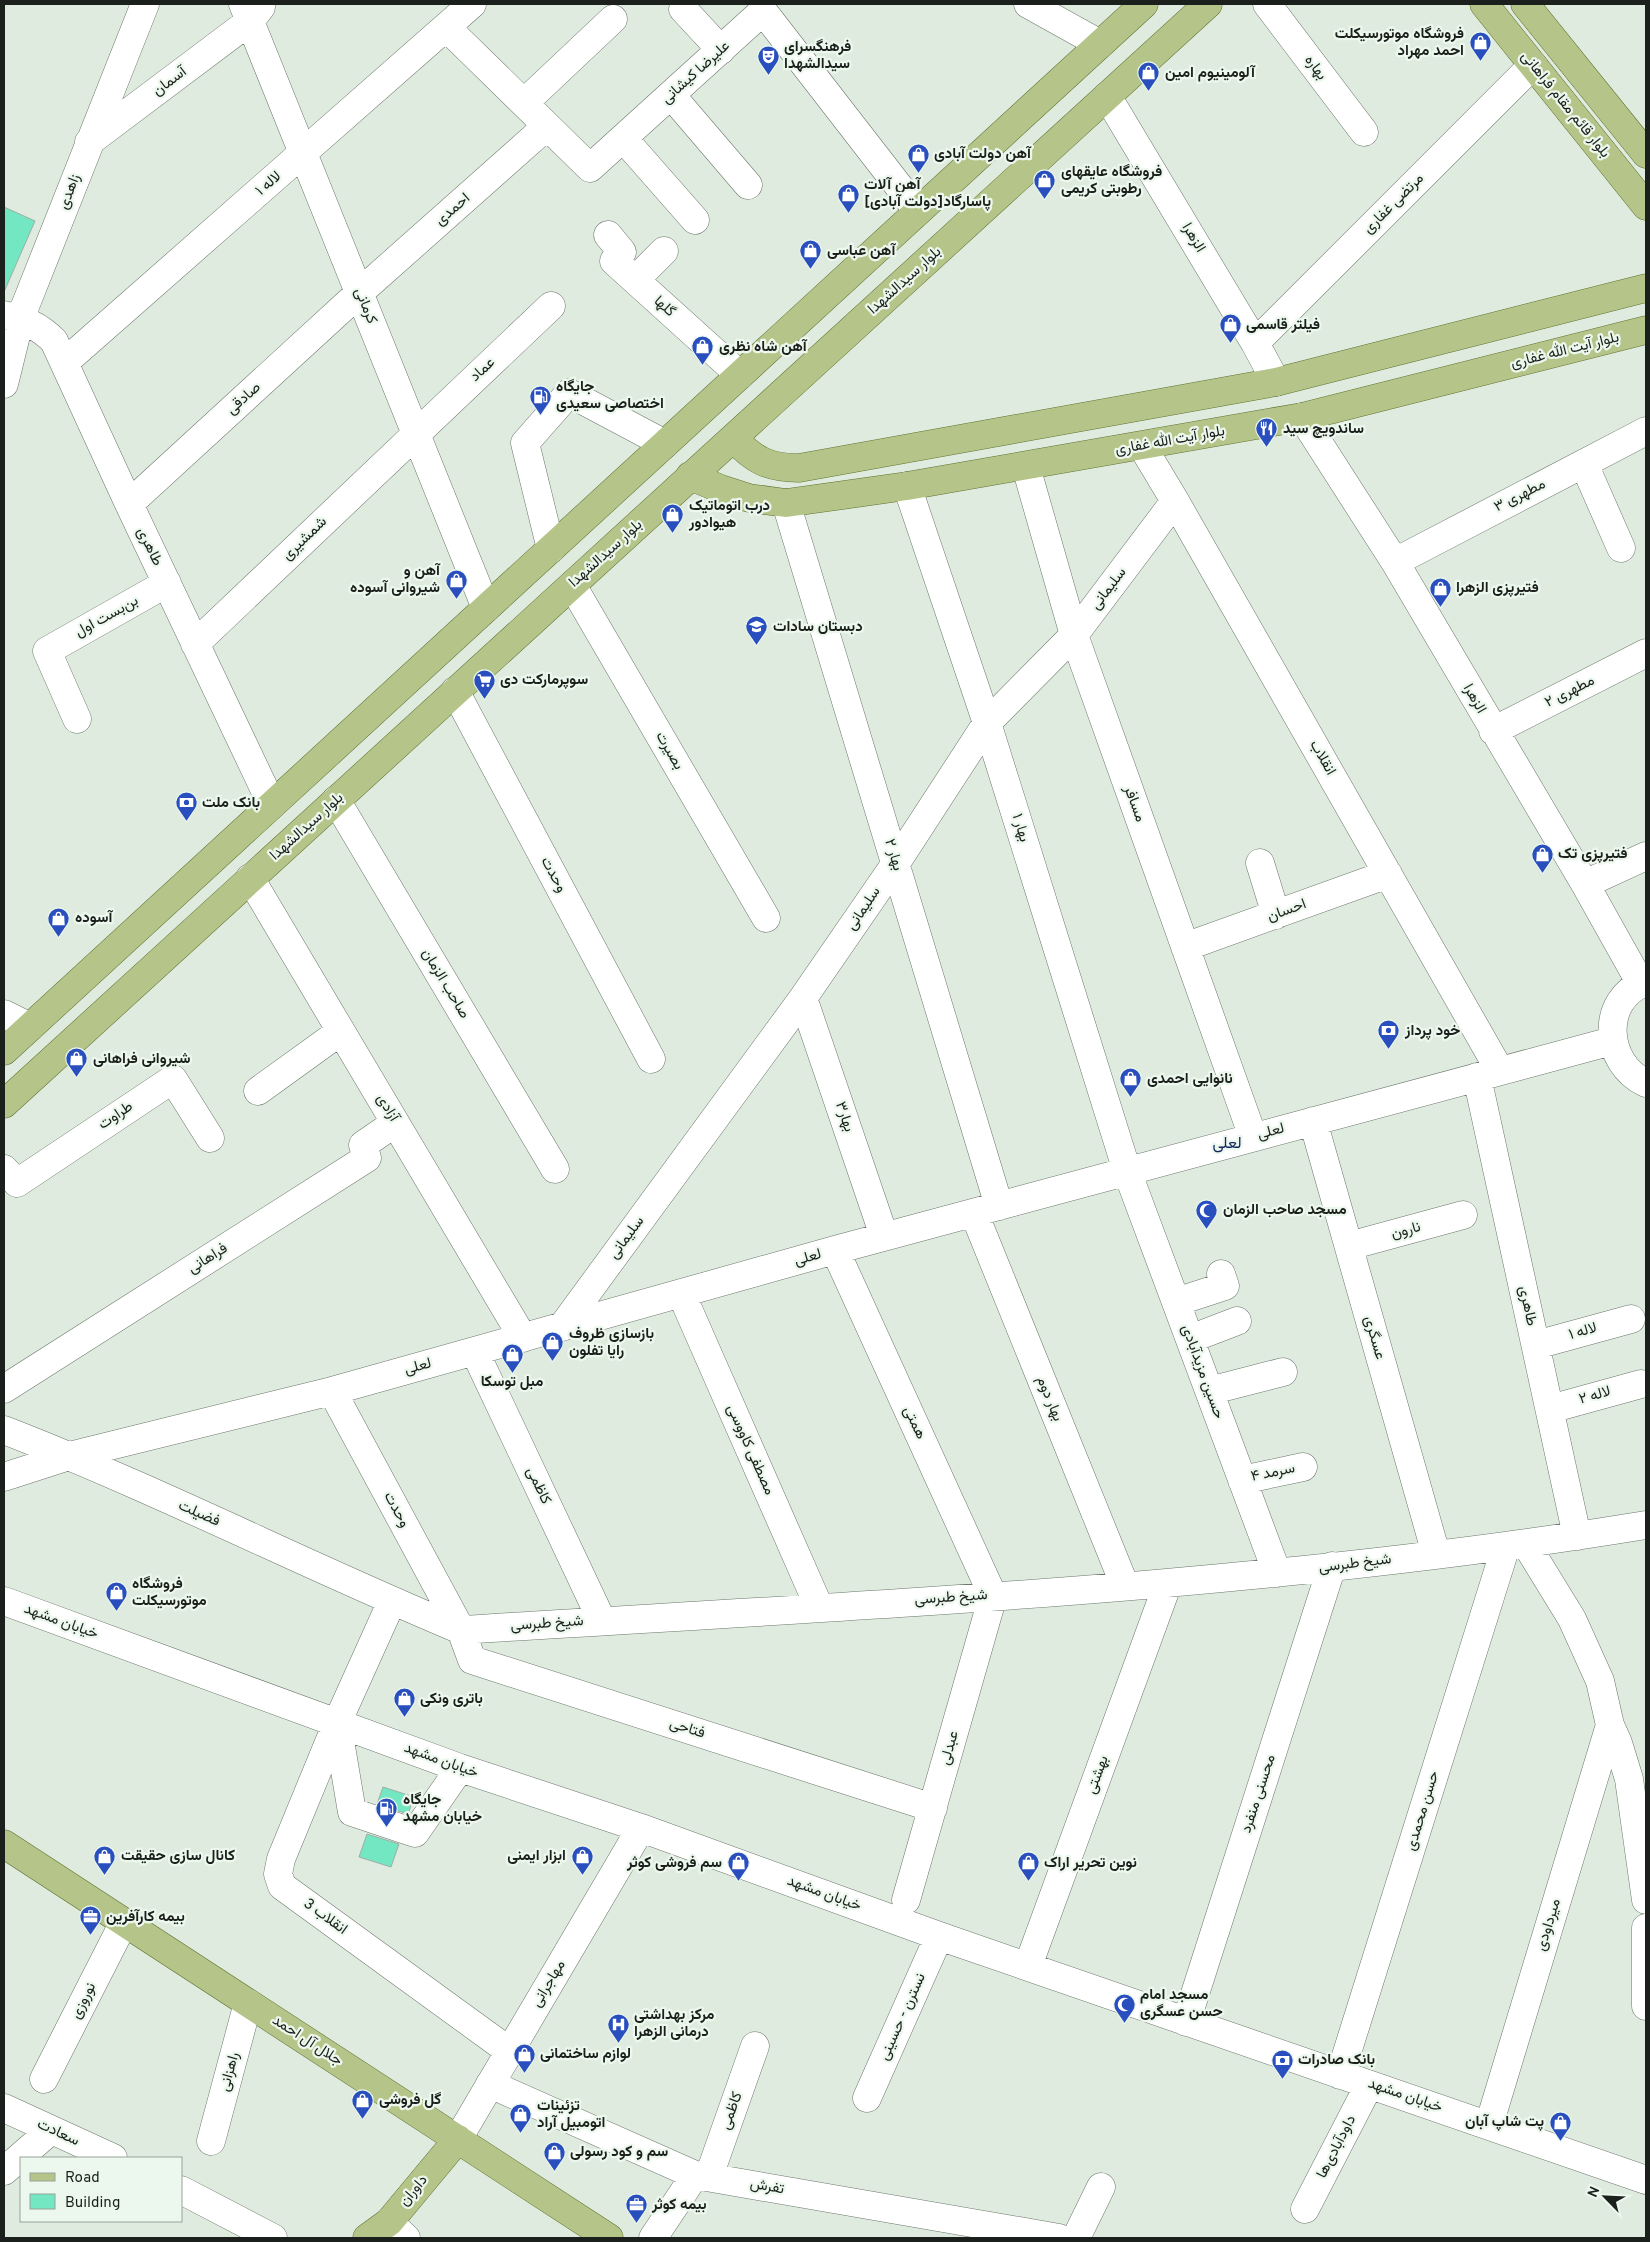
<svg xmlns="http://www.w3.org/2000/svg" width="1650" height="2242" font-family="Overpass,Vazirmatn,sans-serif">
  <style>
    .building { fill: #73e6c2; stroke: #9daea7 }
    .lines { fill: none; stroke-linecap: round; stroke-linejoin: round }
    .minor-casing { stroke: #6c776c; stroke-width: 29 }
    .major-casing { stroke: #5f7330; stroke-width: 29 }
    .minor { stroke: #fff; stroke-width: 28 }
    .major { stroke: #b5c589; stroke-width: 28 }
    .labels { text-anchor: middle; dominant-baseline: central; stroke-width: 4.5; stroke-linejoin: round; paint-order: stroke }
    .poi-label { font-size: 15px; font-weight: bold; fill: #1b201c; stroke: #ecf8ed; text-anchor: start }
    .street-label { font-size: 15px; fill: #1b201c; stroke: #ecf8ed }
    .neighbourhood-label { font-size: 16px; fill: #14285e; stroke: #ecf8ed }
  </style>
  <rect width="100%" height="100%" fill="#dfebdf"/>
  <path class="building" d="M4 207 35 221 4 292Z
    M383 1787 414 1797 408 1814 377 1804Z
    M367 1834 399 1844 391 1867 359 1857Z"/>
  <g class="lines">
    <defs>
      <path id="minor" d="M243 4 486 608
        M1028 4 1100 44
        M1267 4 1364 132
        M683 9 721 50
        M446 27 590 168 763 11 918 211
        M671 95 748 185
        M1107 96 1255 343 1276 382
        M524 103 613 19
        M623 138 695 220
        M89 142 250 21 261 7
        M608 235 622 252 614 261 740 375
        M635 280 664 251
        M4 315C25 320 39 326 54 341L129 504 272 805
        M1255 343 1533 65
        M65 362 472 4
        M4 384 20 319 145 4
        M1302 417 1395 562 1585 884 1641 984
        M1142 446 1175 501 1500 1071
        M1584 464 1621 548
        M1026 467 1074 635 1253 1137
        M907 486 987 723 1127 1171 1277 1573
        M786 503 999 1206
        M129 504 359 293 547 126
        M551 549 525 443 569 393 665 444
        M1395 562 1646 431
        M572 585 766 918
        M195 644 551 306
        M455 691 651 1059
        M77 719 47 651 167 583
        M1493 731 1646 653
        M336 800 555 1169
        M1260 863 1276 915
        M250 878 523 1338
        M1585 884 1646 856
        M1185 947 1388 874
        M1646 982C1599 999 1604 1064 1646 1083
        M803 998 884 1236
        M4 1014 30 1027
        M1477 1077 1577 1536
        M258 1091 341 1031
        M1313 1121 1436 1554
        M4 1169 17 1183 173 1079 210 1138
        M974 1213 1125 1586
        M1349 1246 1463 1215
        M835 1250 993 1596 906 1900
        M681 1293 819 1607
        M1176 1302 1225 1286 1221 1274
        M562 1327 803 998 896 863 987 723 1074 635 1175 501
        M1190 1339 1237 1321
        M1536 1345 1631 1319
        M475 1352 602 1621
        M4 1389 367 1158 363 1145 395 1123
        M332 1391 461 1630 472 1660 933 1808
        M1209 1391 1283 1372
        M1550 1409 1641 1384
        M4 1430C159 1490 307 1566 461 1630 856 1605 1255 1589 1646 1525
        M4 1477 69 1456 332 1391 835 1250 1612 1041
        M1242 1480 1303 1467
        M1526 1544 1572 1619 1600 1681 1610 1725 1618 1743 1629 1779 1646 1900
        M4 1601 460 1768 641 1828 939 1936 1646 2180
        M392 1601 337 1723 281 1859 278 1874 282 1886 509 2051
        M337 1723 352 1812 415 1833 460 1768
        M1646 1928V2006
        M1028 1966 1168 1583
        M1186 2022 1332 1566
        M1340 2075 1506 1546
        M44 2079 124 1922
        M490 2084 695 2175 1059 2238
        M867 2098 939 1936
        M4 2108 113 2158
        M1489 2125 1610 1725
        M458 2139 641 1828
        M211 2141 248 2003
        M4 2171 51 2130
        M709 2176 755 2046
        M181 2190 273 2238
        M1305 2209 1369 2085
        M389 2222 406 2238
        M653 2238 695 2175
        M1076 2238 1101 2187"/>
      <path id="major" d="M1484 4 1646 206
        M1525 4 1646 154
        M733 438C754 460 768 468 799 468L1276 382 1646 288
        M690 476 721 489 749 498 786 503 907 486 1302 417 1646 330
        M4 1051 1144 4
        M4 1104 1208 4
        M4 1844 609 2238
        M367 2238 389 2222 458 2139"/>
    </defs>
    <use href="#minor" class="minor-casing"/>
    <use href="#major" class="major-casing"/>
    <use href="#minor" class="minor"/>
    <use href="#major" class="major"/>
  </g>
  <defs>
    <symbol id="shop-pin" viewBox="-11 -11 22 30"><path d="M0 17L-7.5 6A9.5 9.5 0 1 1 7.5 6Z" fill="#294fbf" stroke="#ecf8ed"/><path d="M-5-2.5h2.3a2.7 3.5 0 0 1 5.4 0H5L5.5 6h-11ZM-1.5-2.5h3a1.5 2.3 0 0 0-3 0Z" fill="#fff"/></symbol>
    <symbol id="theatre-pin" viewBox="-11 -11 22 30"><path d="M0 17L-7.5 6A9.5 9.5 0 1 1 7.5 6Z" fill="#294fbf" stroke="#ecf8ed"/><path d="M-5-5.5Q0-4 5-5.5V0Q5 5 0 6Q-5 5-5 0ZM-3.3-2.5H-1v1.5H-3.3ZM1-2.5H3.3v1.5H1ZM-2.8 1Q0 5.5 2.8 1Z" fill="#fff"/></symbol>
    <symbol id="fuel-pin" viewBox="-11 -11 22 30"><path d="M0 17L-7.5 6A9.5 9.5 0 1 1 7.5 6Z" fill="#294fbf" stroke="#ecf8ed"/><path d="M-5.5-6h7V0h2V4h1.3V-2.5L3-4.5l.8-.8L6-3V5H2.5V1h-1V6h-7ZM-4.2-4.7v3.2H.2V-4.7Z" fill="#fff"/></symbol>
    <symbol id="restaurant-pin" viewBox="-11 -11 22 30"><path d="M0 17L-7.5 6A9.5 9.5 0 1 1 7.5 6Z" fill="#294fbf" stroke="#ecf8ed"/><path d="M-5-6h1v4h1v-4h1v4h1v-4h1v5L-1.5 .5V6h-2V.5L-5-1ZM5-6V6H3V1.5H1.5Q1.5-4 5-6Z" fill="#fff"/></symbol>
    <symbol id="school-pin" viewBox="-11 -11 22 30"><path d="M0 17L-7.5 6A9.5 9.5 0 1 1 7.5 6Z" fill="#294fbf" stroke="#ecf8ed"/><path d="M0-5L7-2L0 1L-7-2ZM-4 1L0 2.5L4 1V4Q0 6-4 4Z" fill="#fff"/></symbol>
    <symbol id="supermarket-pin" viewBox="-11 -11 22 30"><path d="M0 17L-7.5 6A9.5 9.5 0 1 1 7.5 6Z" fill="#294fbf" stroke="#ecf8ed"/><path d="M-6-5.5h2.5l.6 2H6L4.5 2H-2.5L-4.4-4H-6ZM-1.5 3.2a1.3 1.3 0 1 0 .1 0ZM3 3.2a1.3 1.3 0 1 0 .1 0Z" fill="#fff"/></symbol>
    <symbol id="bank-pin" viewBox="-11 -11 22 30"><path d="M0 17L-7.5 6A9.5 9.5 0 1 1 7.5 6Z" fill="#294fbf" stroke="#ecf8ed"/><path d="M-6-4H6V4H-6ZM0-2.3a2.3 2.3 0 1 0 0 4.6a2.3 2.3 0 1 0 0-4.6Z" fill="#fff"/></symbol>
    <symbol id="mosque-pin" viewBox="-11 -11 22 30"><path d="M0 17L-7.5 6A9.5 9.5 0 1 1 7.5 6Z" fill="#294fbf" stroke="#ecf8ed"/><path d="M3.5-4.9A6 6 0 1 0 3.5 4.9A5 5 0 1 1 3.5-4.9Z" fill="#fff"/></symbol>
    <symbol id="office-pin" viewBox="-11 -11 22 30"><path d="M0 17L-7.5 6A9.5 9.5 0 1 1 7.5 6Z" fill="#294fbf" stroke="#ecf8ed"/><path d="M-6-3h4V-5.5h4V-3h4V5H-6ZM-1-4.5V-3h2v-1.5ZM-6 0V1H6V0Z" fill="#fff"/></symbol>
    <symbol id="hospital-pin" viewBox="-11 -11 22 30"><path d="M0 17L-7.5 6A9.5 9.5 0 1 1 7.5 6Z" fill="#294fbf" stroke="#ecf8ed"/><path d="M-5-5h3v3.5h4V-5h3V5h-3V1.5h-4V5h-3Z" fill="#fff"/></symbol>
  </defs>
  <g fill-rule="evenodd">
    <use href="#shop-pin" x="1468" y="30" width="25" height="34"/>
    <use href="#theatre-pin" x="756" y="44" width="25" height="34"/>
    <use href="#shop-pin" x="1136" y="60" width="25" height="34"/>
    <use href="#shop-pin" x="906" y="142" width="25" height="34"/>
    <use href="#shop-pin" x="1032" y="168" width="25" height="34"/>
    <use href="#shop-pin" x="836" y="182" width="25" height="34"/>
    <use href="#shop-pin" x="798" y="238" width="25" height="34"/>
    <use href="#shop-pin" x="1218" y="312" width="25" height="34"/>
    <use href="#shop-pin" x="690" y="334" width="25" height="34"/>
    <use href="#fuel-pin" x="528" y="384" width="25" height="34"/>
    <use href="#restaurant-pin" x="1254" y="416" width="25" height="34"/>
    <use href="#shop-pin" x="660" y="502" width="25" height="34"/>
    <use href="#shop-pin" x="444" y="568" width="25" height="34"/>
    <use href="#shop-pin" x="1428" y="576" width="25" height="34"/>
    <use href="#school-pin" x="744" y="614" width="25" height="34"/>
    <use href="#supermarket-pin" x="472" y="668" width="25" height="34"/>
    <use href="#bank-pin" x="174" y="790" width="25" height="34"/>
    <use href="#shop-pin" x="1530" y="842" width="25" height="34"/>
    <use href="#shop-pin" x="46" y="906" width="25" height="34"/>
    <use href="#bank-pin" x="1376" y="1018" width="25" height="34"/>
    <use href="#shop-pin" x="64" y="1046" width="25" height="34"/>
    <use href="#shop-pin" x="1118" y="1066" width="25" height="34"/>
    <use href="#mosque-pin" x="1194" y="1198" width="25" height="34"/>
    <use href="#shop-pin" x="540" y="1330" width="25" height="34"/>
    <use href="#shop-pin" x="500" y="1342" width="25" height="34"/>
    <use href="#shop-pin" x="104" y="1580" width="25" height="34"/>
    <use href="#shop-pin" x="392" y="1686" width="25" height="34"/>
    <use href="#fuel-pin" x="374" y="1796" width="25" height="34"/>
    <use href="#shop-pin" x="92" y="1844" width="25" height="34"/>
    <use href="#shop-pin" x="570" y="1844" width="25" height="34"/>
    <use href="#shop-pin" x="726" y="1850" width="25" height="34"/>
    <use href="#shop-pin" x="1016" y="1850" width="25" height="34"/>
    <use href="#office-pin" x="78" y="1904" width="25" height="34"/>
    <use href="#mosque-pin" x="1112" y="1992" width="25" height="34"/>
    <use href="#hospital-pin" x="606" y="2012" width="25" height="34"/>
    <use href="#shop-pin" x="512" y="2042" width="25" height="34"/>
    <use href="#bank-pin" x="1270" y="2048" width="25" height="34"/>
    <use href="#shop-pin" x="350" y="2088" width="25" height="34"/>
    <use href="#shop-pin" x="508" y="2102" width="25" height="34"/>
    <use href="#shop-pin" x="1548" y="2110" width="25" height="34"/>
    <use href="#shop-pin" x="542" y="2140" width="25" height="34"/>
    <use href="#office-pin" x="624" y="2192" width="25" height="34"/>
  </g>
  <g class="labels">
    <g class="poi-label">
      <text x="1464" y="34" text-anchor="end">فروشگاه موتورسیکلت<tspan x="1464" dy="17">احمد مهراد</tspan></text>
      <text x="784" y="47">فرهنگسرای<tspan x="784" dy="17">سیدالشهدا</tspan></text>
      <text x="1165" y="73">آلومینیوم امین</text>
      <text x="934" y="154">آهن دولت آبادی</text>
      <text x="1061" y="172">فروشگاه عایقهای<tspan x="1061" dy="17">رطوبتی کریمی</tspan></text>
      <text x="864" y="185">آهن آلات<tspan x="864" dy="17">پاسارگاد[دولت آبادی]</tspan></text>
      <text x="827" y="251">آهن عباسی</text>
      <text x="1246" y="325">فیلتر قاسمی</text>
      <text x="719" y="347">آهن شاه نظری</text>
      <text x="556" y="387">جایگاه<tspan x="556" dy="17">اختصاصی سعیدی</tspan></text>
      <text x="1283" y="429">ساندویچ سید</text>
      <text x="689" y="506">درب اتوماتیک<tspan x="689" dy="17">هیوادور</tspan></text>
      <text x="440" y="571" text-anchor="end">آهن و<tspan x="440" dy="17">شیروانی آسوده</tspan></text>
      <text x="1456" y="588">فتیرپزی الزهرا</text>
      <text x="773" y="627">دبستان سادات</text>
      <text x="500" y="680">سوپرمارکت دی</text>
      <text x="202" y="803">بانک ملت</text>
      <text x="1558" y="854">فتیرپزی تک</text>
      <text x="75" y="918">آسوده</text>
      <text x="1405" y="1031">خود پرداز</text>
      <text x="93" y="1059">شیروانی فراهانی</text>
      <text x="1147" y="1079">نانوایی احمدی</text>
      <text x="1223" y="1210">مسجد صاحب الزمان</text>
      <text x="569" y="1334">بازسازی ظروف<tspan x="569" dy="17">رایا تفلون</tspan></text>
      <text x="512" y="1382" text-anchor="middle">مبل توسکا</text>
      <text x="132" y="1584">فروشگاه<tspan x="132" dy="17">موتورسیکلت</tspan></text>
      <text x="420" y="1699">باتری ونکی</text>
      <text x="403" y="1800">جایگاه<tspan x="403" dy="17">خیابان مشهد</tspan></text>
      <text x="121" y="1856">کانال سازی حقیقت</text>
      <text x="566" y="1856" text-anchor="end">ابزار ایمنی</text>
      <text x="722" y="1863" text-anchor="end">سم فروشی کوثر</text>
      <text x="1044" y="1863">نوین تحریر اراک</text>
      <text x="106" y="1917">بیمه کارآفرین</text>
      <text x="1140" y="1995">مسجد امام<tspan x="1140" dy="17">حسن عسگری</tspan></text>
      <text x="634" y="2015">مرکز بهداشتی<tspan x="634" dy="17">درمانی الزهرا</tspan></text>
      <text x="540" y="2054">لوازم ساختمانی</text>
      <text x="1298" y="2060">بانک صادرات</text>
      <text x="379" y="2100">گل فروشی</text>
      <text x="537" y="2106">تزئینات<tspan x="537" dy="17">اتومبیل آراد</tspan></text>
      <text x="1544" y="2122" text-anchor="end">پت شاپ آبان</text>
      <text x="570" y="2152">سم و کود رسولی</text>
      <text x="652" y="2205">بیمه کوثر</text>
    </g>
    <g class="street-label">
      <text transform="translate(1315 68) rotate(53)">بهاره</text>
      <text transform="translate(696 73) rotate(-42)">علیرضا کیشانی</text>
      <text transform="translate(170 82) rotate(-37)">آسمان</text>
      <text transform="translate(1565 105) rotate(51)">بلوار قائم مقام فراهانی</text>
      <text transform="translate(269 184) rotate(-41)">لاله ۱</text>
      <text transform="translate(70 192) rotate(-69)">زاهدی</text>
      <text transform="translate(1394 204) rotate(-45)">مرتضی غفاری</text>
      <text transform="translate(453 210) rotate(-41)">احمدی</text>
      <text transform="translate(1193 238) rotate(59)">الزهرا</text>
      <text transform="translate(905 281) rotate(-42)">بلوار سیدالشهدا</text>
      <text transform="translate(365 306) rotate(68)">کرمانی</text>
      <text transform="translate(664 307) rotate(42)">گلها</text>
      <text transform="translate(1565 351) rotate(-14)">بلوار آیت الله غفاری</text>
      <text transform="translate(483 370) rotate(-43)">عماد</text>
      <text transform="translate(244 399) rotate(-42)">صادقی</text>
      <text transform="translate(1170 441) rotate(-10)">بلوار آیت الله غفاری</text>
      <text transform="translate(1520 496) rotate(-27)">مطهری ۳</text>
      <text transform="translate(305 539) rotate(-44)">شمشیری</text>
      <text transform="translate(149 547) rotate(64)">طاهری</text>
      <text transform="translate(606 554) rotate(-42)">بلوار سیدالشهدا</text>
      <text transform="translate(1109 589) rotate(-53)">سلیمانی</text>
      <text transform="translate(107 617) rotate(-29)">بن‌بست اول</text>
      <text transform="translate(1570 692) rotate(-27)">مطهری ۲</text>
      <text transform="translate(1474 699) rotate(60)">الزهرا</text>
      <text transform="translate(669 751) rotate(60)">بصیرت</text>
      <text transform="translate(1322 758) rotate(60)">انقلاب</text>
      <text transform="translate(1134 804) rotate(70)">مسافر</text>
      <text transform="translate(307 827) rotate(-42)">بلوار سیدالشهدا</text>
      <text transform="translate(1020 828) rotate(73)">بهار ۱</text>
      <text transform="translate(893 855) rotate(73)">بهار ۲</text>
      <text transform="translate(553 875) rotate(62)">وحدت</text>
      <text transform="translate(864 909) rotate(-56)">سلیمانی</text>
      <text transform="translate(1287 911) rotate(-20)">احسان</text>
      <text transform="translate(445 984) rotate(59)">صاحب الزمان</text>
      <text transform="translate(387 1108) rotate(59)">آزادی</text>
      <text transform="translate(116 1116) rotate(-34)">طراوت</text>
      <text transform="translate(844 1117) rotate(71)">بهار۳</text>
      <text transform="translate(1271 1132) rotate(-15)">لعلی</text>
      <text transform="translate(1406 1231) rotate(-15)">نارون</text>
      <text transform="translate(627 1238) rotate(-54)">سلیمانی</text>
      <text transform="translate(808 1258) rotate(-16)">لعلی</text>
      <text transform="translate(208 1259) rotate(-32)">فراهانی</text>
      <text transform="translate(1527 1306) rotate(78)">طاهری</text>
      <text transform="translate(1583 1332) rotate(-16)">لاله ۱</text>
      <text transform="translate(1374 1338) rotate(74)">عسگری</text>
      <text transform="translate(418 1367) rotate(-15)">لعلی</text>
      <text transform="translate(1202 1372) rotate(70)">حسین مزیدآبادی</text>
      <text transform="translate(1595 1396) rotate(-16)">لاله ۲</text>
      <text transform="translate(1049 1399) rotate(68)">بهار دوم</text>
      <text transform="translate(914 1423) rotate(65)">همتی</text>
      <text transform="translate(750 1450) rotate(66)">مصطفی کاووسی</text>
      <text transform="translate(1273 1473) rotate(-12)">سرمد ۴</text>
      <text transform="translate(538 1486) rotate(65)">کاظمی</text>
      <text transform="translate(396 1510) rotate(62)">وحدت</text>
      <text transform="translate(199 1514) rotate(24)">فضیلت</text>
      <text transform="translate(1355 1564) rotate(-7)">شیخ طبرسی</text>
      <text transform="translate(951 1598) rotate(-4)">شیخ طبرسی</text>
      <text transform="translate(61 1622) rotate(20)">خیابان مشهد</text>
      <text transform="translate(547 1624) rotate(-4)">شیخ طبرسی</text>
      <text transform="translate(687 1729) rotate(18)">فتاحی</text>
      <text transform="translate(950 1748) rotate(-74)">عبدلی</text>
      <text transform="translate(441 1761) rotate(20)">خیابان مشهد</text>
      <text transform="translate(1098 1775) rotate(-70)">بهشتی</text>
      <text transform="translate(1259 1794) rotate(-72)">محسنی منفرد</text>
      <text transform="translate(1423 1811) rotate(-73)">حسن محمدی</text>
      <text transform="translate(824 1894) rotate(20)">خیابان مشهد</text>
      <text transform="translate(325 1917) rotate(36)">انقلاب 3</text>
      <text transform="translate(1549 1925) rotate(-73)">میرداودی</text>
      <text transform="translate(549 1984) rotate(-59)">مهاجرانی</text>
      <text transform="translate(84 2001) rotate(-63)">نوروزی</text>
      <text transform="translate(903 2017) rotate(-66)">نسترن - حسینی</text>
      <text transform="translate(307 2041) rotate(33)">جلال آل احمد</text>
      <text transform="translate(230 2072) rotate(-75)">راهزانی</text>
      <text transform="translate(1405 2096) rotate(19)">خیابان مشهد</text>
      <text transform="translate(732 2111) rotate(-70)">کاظمی</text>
      <text transform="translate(58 2133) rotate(25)">سعادت</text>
      <text transform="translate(1337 2147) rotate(-63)">داودآبادی‌ها</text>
      <text transform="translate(767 2187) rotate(10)">تفرش</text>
      <text transform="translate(414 2191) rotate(-50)">داوران</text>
    </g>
    <g class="neighbourhood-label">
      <text x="1227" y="1144">لعلی</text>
    </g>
  </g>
  <rect width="1650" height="2242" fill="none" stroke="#1b201c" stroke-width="10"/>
  <rect x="20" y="2157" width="162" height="65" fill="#ecf8ed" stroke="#98a299"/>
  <rect x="30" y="2173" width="25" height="8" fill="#b5c589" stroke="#98a299"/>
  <text x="65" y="2182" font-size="15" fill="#1b201c">Road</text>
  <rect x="30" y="2194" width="25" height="15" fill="#73e6c2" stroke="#98a299"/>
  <text x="65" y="2207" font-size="15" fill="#1b201c">Building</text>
  <g transform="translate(1605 2197) rotate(294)" stroke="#ecf8ed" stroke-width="4" paint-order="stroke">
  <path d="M0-4L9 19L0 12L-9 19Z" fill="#1b201c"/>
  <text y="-8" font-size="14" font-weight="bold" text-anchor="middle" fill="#1b201c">N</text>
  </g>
</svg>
